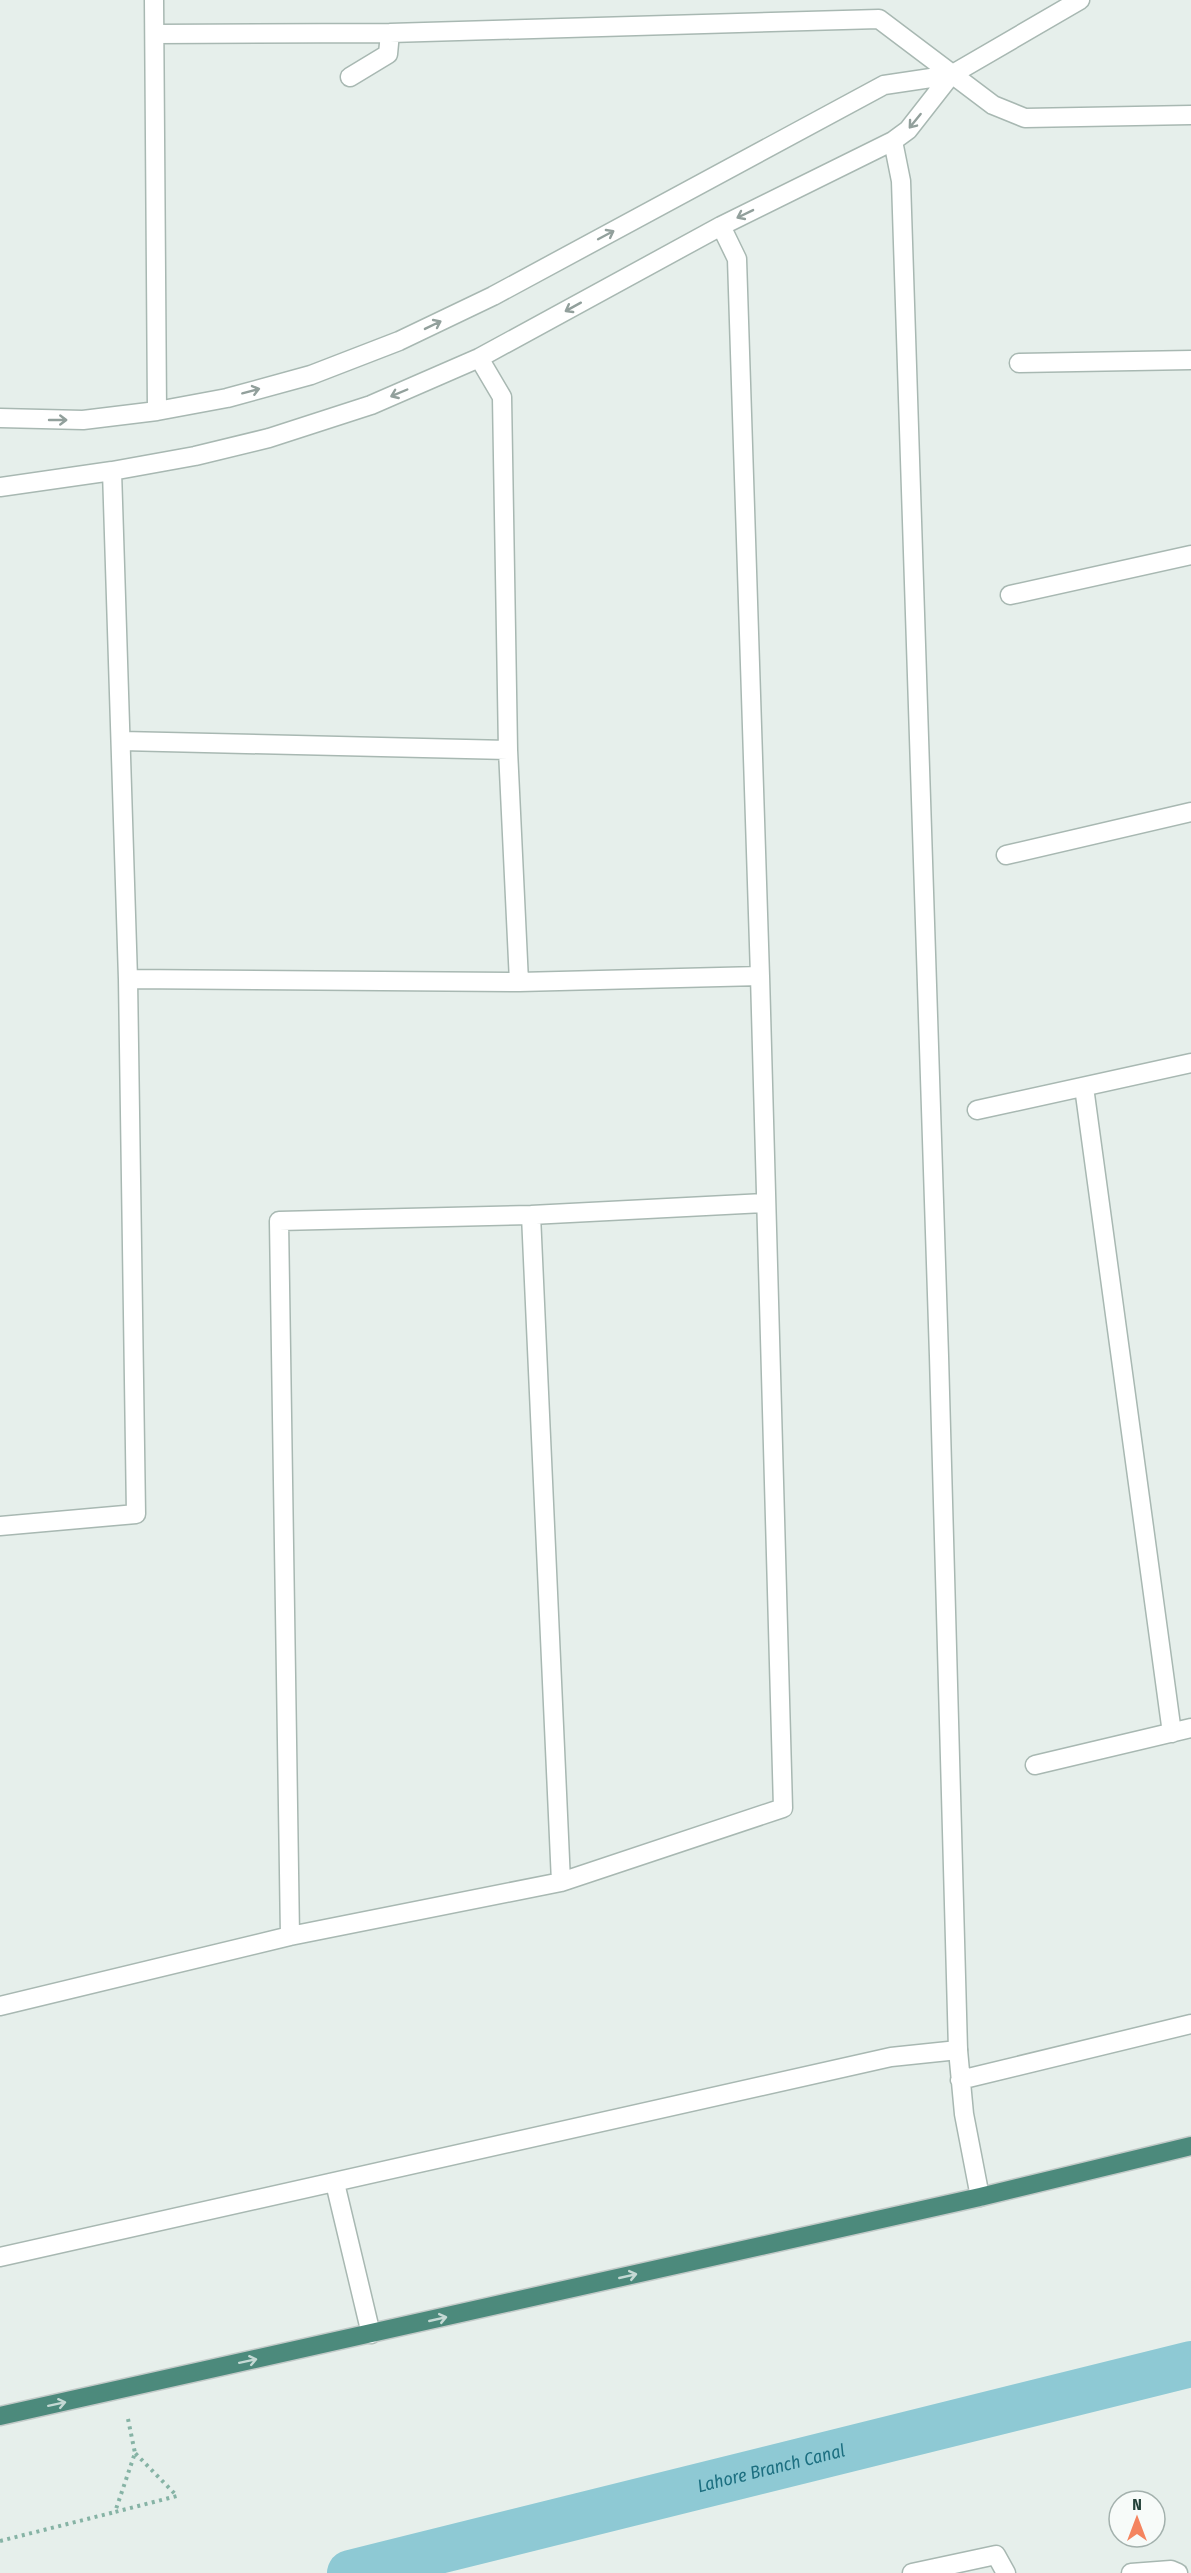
<svg xmlns="http://www.w3.org/2000/svg" width="1191" height="2573" font-family="'Fira Sans Condensed',sans-serif">
  <style>
    .lines { fill: none; stroke-linecap: round; stroke-linejoin: round }
    .canal { stroke: #8ec9d4; stroke-width: 46 }
    .service-casing { stroke: #a8b8b2; stroke-width: 21 }
    .minor-casing { stroke: #a8b8b2; stroke-width: 21 }
    .trunk-casing { stroke: #c2cac8; stroke-width: 21 }
    .path { stroke: #86b3a5; stroke-width: 4; stroke-dasharray: 3 4.5; stroke-linecap: butt }
    .service { stroke: #fff; stroke-width: 18 }
    .minor { stroke: #fff; stroke-width: 18 }
    .trunk { stroke: #4c8a7c; stroke-width: 18 }
    .oneway { stroke: #92a09c }
    .oneway2 { stroke: #c4d9d4 }
    .labels { text-anchor: middle; dominant-baseline: central; stroke-width: 6; stroke-linejoin: round; paint-order: stroke }
    .water-label { font-size: 18px; font-style: italic; fill: #1c6f80; stroke: #f7fbf9 }
  </style>
  <rect width="100%" height="100%" fill="#e6efeb"/>
  <g class="lines">
    <path class="canal" id="s1" d="M350 2573 1191 2364"/>
    <defs>
      <path id="service" d="M335 2183 371 2334
        M0 2257 891 2057 958 2050
        M912 2573 996 2555 1006 2573
        M1131 2573 1171 2570 1178 2573"/>
      <path id="minor" d="M154 0 157 411
        M156 34 390 33
        M350 77 388 54 390 33 879 19 993 105 1025 118 1191 115
        M893 141 901 181 939 1356 958 2050 964 2114 980 2197
        M479 358 502 397 508 750 519 982
        M1019 363 1191 360
        M0 418 83 420 157 411 227 398 311 375 399 341 493 296 884 85 951 75
        M0 487 112 471 195 456 269 438 371 405 479 358 721 226 893 141 908 130 951 75 1080 0
        M1010 595 1191 555
        M122 741 508 750
        M1006 855 1191 812
        M128 979 519 982 760 976 737 259 721 226
        M1084 1087 1172 1733
        M977 1110 1191 1063
        M531 1215 561 1882
        M0 1526 136 1514 128 979 112 471
        M1035 1765 1191 1728
        M290 1936 279 1221 531 1215 766 1203
        M0 2006 290 1936 561 1882 783 1808 760 976
        M960 2080 1191 2024"/>
      <path id="trunk" d="M0 2416 980 2197 1191 2146"/>
    </defs>
    <use href="#service" class="service-casing"/>
    <use href="#minor" class="minor-casing"/>
    <use href="#trunk" class="trunk-casing"/>
    <path class="path" d="M128 2419 135 2453 115 2512 177 2496 135 2453
      M0 2541 115 2512"/>
    <use href="#service" class="service"/>
    <use href="#minor" class="minor"/>
    <use href="#trunk" class="trunk"/>
  </g>
  <defs><path id="oneway-shaft" d="M-6 0H5M1.5-3L5.5 0L1.5 3" fill="none" stroke-width="1.6" stroke-linecap="round" stroke-linejoin="round" transform="scale(1.5)"/></defs>
  <g class="oneway">
    <use href="#oneway-shaft" transform="translate(915 121) rotate(129)"/>
    <use href="#oneway-shaft" transform="translate(745 214) rotate(154)"/>
    <use href="#oneway-shaft" transform="translate(606 235) rotate(-28)"/>
    <use href="#oneway-shaft" transform="translate(573 307) rotate(151)"/>
    <use href="#oneway-shaft" transform="translate(433 325) rotate(-26)"/>
    <use href="#oneway-shaft" transform="translate(251 391) rotate(-15)"/>
    <use href="#oneway-shaft" transform="translate(399 393) rotate(157)"/>
    <use href="#oneway-shaft" transform="translate(58 420)"/>
  </g>
  <g class="oneway2">
    <use href="#oneway-shaft" transform="translate(628 2276) rotate(-13)"/>
    <use href="#oneway-shaft" transform="translate(438 2319) rotate(-13)"/>
    <use href="#oneway-shaft" transform="translate(248 2361) rotate(-12)"/>
    <use href="#oneway-shaft" transform="translate(57 2404) rotate(-12)"/>
  </g>
  <g class="labels">
    <g class="water-label">
      <text stroke="none"><textPath href="#s1" startOffset="434">Lahore Branch Canal</textPath></text>
    </g>
  </g>
  <g transform="translate(1137 2519)"><circle r="28" fill="#f7fbf9" stroke="#a3b1ad" stroke-width="1.5"/>
  <path d="M0-4.5L10 22L0 15L-10 22Z" fill="#f4845f"/>
  <text y="-9" font-size="16" font-weight="bold" text-anchor="middle" fill="#24423a">N</text>
  </g>
</svg>
